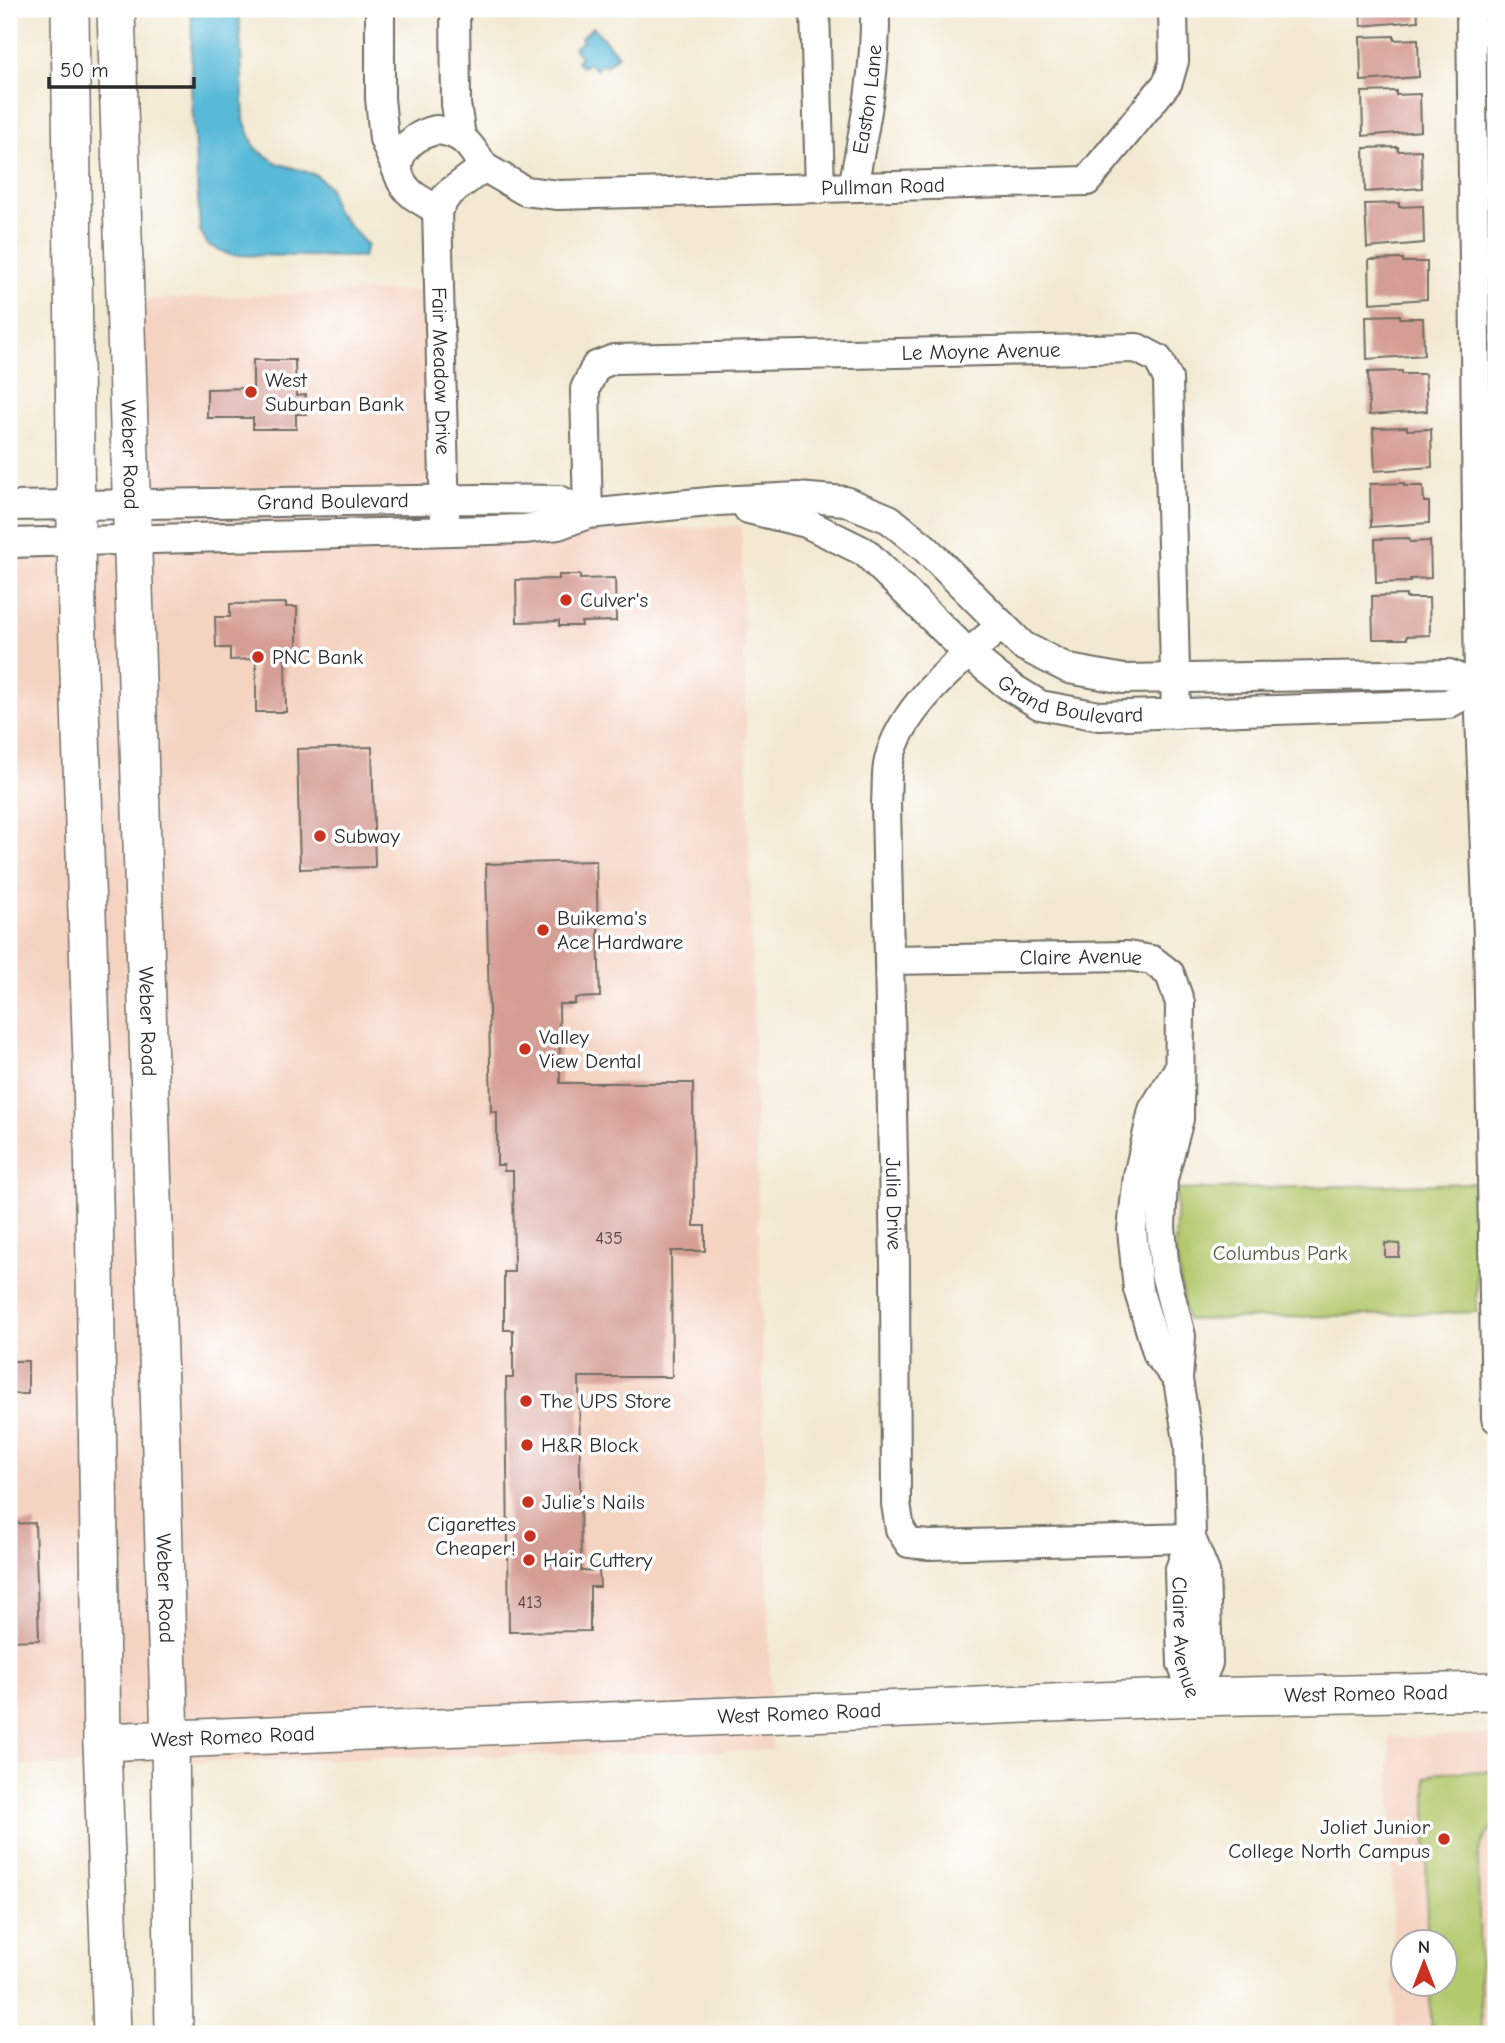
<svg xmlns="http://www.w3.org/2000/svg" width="1505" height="2043" font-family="'Comic Neue',sans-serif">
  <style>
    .built { fill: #f4d3c1; fill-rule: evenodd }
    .green { fill: #b3c96d; stroke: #6f7a4c; stroke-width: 2 }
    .water { fill: #59bad8; stroke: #427282; stroke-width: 2 }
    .building { fill: #d59e95 }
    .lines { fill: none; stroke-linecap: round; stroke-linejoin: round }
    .minor-casing { stroke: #716e65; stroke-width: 32 }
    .major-casing { stroke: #716e65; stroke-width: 40 }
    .minor { stroke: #fff; stroke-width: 28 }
    .major { stroke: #fff; stroke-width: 37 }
    .poi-dot { fill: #c8321e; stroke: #fff; stroke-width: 2.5 }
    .labels { text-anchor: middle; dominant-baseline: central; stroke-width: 7; stroke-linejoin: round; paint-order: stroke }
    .number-label { font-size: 18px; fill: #564846 }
    .street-label { font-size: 21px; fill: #2b2b2b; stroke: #fff }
    .poi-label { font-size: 21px; fill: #2b2b2b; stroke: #fff; text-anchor: start }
    .park-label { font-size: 21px; fill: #545a3f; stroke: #fff }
  </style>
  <rect width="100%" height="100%" fill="#fff"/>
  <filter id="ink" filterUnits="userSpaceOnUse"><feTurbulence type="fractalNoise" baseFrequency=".0143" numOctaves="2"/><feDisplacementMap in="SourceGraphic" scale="14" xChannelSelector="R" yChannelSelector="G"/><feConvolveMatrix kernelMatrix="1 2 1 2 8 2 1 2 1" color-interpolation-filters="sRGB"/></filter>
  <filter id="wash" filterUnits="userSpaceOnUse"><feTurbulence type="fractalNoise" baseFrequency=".00686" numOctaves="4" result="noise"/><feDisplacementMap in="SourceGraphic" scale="28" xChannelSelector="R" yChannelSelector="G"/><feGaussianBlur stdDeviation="1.57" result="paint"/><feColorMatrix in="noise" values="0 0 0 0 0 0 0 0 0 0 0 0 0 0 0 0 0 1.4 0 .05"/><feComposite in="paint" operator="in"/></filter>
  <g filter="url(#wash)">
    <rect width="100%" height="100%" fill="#f3e9d2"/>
    <path class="built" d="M434 289 438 538 741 526 772 1750 9 1766V555L153 549 141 300Z
      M1496 1734V2034H1395L1389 1737ZM1404 1941H1446V1983H1404Z"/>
    <path class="green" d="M1474 1183 1477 1312 1187 1320 1175 1249 1177 1190Z
      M1496 1771V1825C1485 1835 1480 1844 1478 1859L1481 2034H1432L1429 1984 1446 1983V1941H1427L1426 1778 1438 1772Z"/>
    <path class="water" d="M192 9H239L244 120 255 148 277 163 316 175 329 187 335 210 367 245 363 257 230 255 208 245 200 230 191 85Z
      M593 27 618 55 606 66 603 63 596 70 588 63 582 67 577 61 581 56 574 48 583 41 581 38Z"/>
    <g id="blocks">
      <path class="building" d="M1360 9H1417L1418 21 1361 26Z
        M1394 36V40L1418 39 1419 77 1361 81 1360 37Z
        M1396 91V95L1420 94 1421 131 1363 136 1362 92Z
        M1398 147V151L1421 150 1422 188 1365 192 1364 148Z
        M1399 203V207L1423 206 1424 243 1367 248 1365 204Z
        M1403 259V262H1427V299L1370 303 1369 260Z
        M1400 315V318H1423L1424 355 1367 359 1366 316Z
        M253 360H295L296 396 306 395V414H296V429H253V418H207V389L253 388Z
        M1402 371V374H1425L1427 411 1369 415 1368 372Z
        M1407 427V430L1431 429 1432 467 1375 471 1373 428Z
        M1404 483V486H1423L1424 502H1429V523L1371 527 1370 484Z
        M1409 538 1410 542 1430 541 1431 578 1410 579V582L1376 583 1375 539Z
        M559 575H580V579L615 578 616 621 581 622 582 626H559V621L517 622 516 580 559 579Z
        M1406 595V598H1429L1430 635 1407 636V639H1373L1372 596Z
        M286 603V607H297V655H285L286 712H256V659L230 660V648H216L215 617H230V604Z
        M372 747 375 867 300 869 297 749Z
        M596 861 600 997 575 998V1004H559L560 1083H693L694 1226H705V1251H671L672 1377H579L581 1571H599L600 1587H590V1631L509 1632 506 1378H513V1330H504V1272H514L513 1171H504V1165H497V1112H491L486 864Z
        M1385 1243 1400 1244 1399 1257H1385Z
        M9 1361H28V1394H9Z
        M35 1523 39 1640 9 1641V1524Z"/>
    </g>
  </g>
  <g filter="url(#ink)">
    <use href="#blocks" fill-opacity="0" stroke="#716e65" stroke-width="2"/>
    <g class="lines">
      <defs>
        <g id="minor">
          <path d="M380 9V98L384 139 398 173"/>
          <path d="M455 9 456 104 461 136"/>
          <path d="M815 9 820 189"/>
          <path d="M1471 9 1479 687 1488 935 1496 1418"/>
          <path d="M436 130C463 132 471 146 484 167L448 194 437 210C429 205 420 200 413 195 382 169 404 137 436 130Z"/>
          <path id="s1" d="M484 167 525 191 558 195 1087 181 1168 82 1174 61 1173 9"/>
          <path id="s2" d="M853 187C865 124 876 74 875 9"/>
          <path id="s3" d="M437 210 445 517"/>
          <path id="s4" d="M9 506 481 499 559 500 588 514"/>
          <path id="s5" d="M748 509 806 523 865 552 968 653 1009 686 1040 705 1099 716 1448 704 1479 687 1492 686"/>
          <path id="s6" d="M588 514 585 389 596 366 614 359 1137 348 1158 359 1168 379 1176 714"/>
          <path d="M9 543 524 529 558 525 588 514 718 501 798 497 845 501 889 519 925 548 1023 646 1069 669 1124 679 1449 674 1479 687"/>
          <path id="s7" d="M1002 625C960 660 898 709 888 765 886 777 887 791 886 803L895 1265 896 1504 900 1529 909 1543 929 1545 1191 1538"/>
          <path id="s8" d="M889 960 1127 956 1152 960 1170 974 1180 1003 1179 1119 1163 1179 1161 1227 1165 1273 1181 1336 1178 1380 1189 1446 1191 1538 1179 1572 1182 1664 1194 1697"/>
          <path d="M1178 1380 1158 1355 1138 1289 1132 1230 1138 1176 1153 1110 1178 1070"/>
          <path d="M1191 1538 1205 1572 1208 1663 1194 1697"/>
        </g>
        <g id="major">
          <path d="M70 9 77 613 92 1063 102 1742 112 2034"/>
          <path id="s9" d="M116 9 170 1740 174 2034"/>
          <path id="s10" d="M102 1742 1194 1697 1496 1691"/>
        </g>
      </defs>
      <use href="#minor" class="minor-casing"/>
      <use href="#major" class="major-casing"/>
      <use href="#minor" class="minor"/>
      <use href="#major" class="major"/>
    </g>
  </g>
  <g class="poi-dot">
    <circle cx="251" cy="392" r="7"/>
    <circle cx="566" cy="600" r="7"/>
    <circle cx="258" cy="657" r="7"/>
    <circle cx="320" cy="836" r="7"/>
    <circle cx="543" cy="930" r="7"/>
    <circle cx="525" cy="1049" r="7"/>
    <circle cx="526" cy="1401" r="7"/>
    <circle cx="527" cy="1445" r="7"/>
    <circle cx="528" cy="1502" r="7"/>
    <circle cx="530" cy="1536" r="7"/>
    <circle cx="529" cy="1560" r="7"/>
    <circle cx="1444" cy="1839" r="7"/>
  </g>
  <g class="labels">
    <g class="number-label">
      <text x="609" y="1238">435</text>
      <text x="530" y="1602">413</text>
    </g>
    <g class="street-label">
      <text stroke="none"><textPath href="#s2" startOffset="89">Easton Lane</textPath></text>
      <text stroke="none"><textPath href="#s1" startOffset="406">Pullman Road</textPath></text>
      <text stroke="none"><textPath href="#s6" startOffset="537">Le Moyne Avenue</textPath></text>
      <text stroke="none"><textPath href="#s3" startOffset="161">Fair Meadow Drive</textPath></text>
      <text stroke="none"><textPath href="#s9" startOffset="446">Weber Road</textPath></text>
      <text stroke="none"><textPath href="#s4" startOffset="324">Grand Boulevard</textPath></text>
      <text stroke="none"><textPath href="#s5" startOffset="387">Grand Boulevard</textPath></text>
      <text stroke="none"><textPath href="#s8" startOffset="192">Claire Avenue</textPath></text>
      <text stroke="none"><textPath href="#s9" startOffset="1013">Weber Road</textPath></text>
      <text stroke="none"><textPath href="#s7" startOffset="623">Julia Drive</textPath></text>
      <text stroke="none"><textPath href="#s9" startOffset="1580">Weber Road</textPath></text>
      <text stroke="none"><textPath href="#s8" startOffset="959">Claire Avenue</textPath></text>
      <text stroke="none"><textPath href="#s10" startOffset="1265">West Romeo Road</textPath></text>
      <text stroke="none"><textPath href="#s10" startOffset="698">West Romeo Road</textPath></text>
      <text stroke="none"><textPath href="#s10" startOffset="131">West Romeo Road</textPath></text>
    </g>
    <g class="poi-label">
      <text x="265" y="380">West<tspan x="265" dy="24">Suburban Bank</tspan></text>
      <text x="580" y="600">Culver's</text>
      <text x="272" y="657">PNC Bank</text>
      <text x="334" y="836">Subway</text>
      <text x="557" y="918">Buikema's<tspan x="557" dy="24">Ace Hardware</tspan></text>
      <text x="539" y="1037">Valley<tspan x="539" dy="24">View Dental</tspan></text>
      <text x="540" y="1401">The UPS Store</text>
      <text x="541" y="1445">H&amp;R Block</text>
      <text x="542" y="1502">Julie's Nails</text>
      <text x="516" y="1524" text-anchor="end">Cigarettes<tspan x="516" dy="24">Cheaper!</tspan></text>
      <text x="543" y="1560">Hair Cuttery</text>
      <text x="1430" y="1827" text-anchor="end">Joliet Junior<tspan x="1430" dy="24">College North Campus</tspan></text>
    </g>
    <g class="park-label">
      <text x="1280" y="1253">Columbus Park</text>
    </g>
  </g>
  <rect width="1505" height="2043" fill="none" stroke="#fff" stroke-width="35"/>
  <g transform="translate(1424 1963)"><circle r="33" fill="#ffffff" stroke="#aaaaaa" stroke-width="2"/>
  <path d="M0-5L12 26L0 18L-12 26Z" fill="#c8321e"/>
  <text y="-10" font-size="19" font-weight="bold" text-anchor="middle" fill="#2b2b2b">N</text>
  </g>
  <path d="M49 77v10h145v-10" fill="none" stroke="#2b2b2b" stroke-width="3.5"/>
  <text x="60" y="77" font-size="21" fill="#2b2b2b" stroke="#ffffff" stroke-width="5" paint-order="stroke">50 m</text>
</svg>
